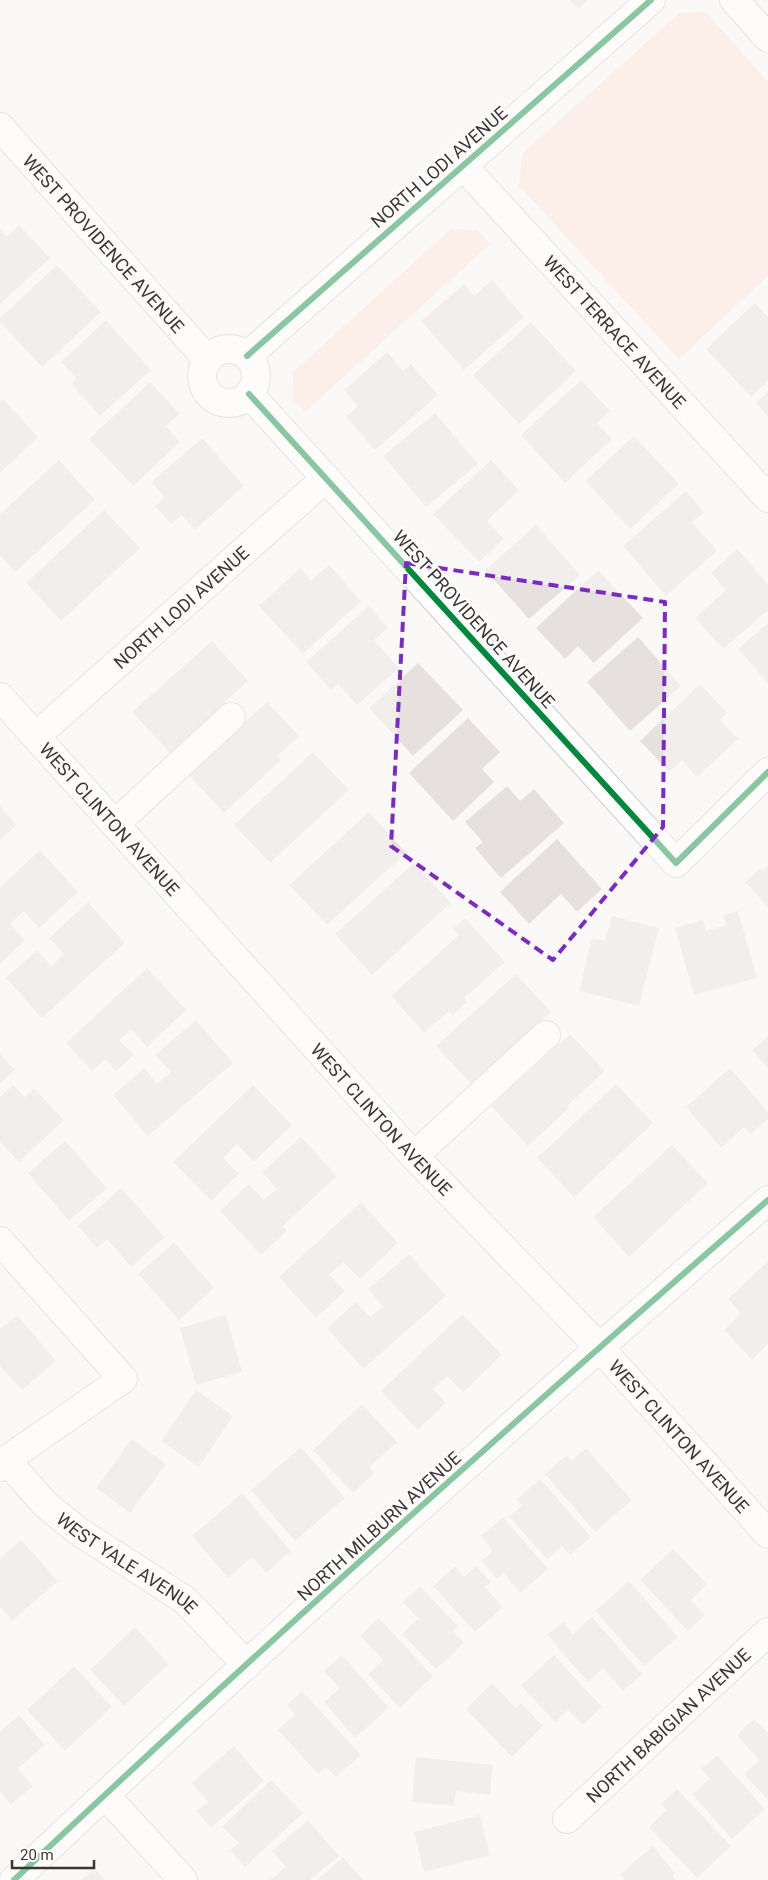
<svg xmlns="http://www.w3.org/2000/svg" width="768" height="1880" font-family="Roboto,sans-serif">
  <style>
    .green { fill: #fce0d8 }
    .building { fill: #e6e1df }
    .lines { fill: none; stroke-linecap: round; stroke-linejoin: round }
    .minor-casing { stroke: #cec9c7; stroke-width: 30 }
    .major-casing { stroke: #cec9c7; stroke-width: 30 }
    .minor { stroke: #fefefe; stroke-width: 28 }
    .major { stroke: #fefefe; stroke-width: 28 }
    .cycleway-casing { stroke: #fff; stroke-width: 9 }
    .cycleway { stroke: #00873e; stroke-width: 6 }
    .marked { fill: none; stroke: #7b2cbf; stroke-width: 4; stroke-dasharray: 10 6; stroke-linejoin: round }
    .labels { text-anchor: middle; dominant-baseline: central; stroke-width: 4.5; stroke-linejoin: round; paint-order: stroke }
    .street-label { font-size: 18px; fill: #3d3533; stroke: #fff }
  </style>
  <rect width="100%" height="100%" fill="#fbf9f8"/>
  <path class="green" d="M706 12 768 82V276L679 359 519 186 522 154 679 13Z
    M451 229 477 230 490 244 305 412 292 398 293 372Z"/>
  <path class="building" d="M570 0H588L578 9Z
    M19 225 50 258 0 304V229L7 237Z
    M57 265 101 312 42 367 0 322V318Z
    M492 280 524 317 464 370 421 321 464 284 474 296Z
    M755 303 768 317V381L751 397 706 349Z
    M106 320 151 370 100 416 71 384 76 378 61 362Z
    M531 322 576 371 519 424 473 375Z
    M387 352 403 371 411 364 438 395 375 450 346 417 358 406 344 390Z
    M581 380 610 411 597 423 612 439 565 483 521 435Z
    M150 382 180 414 166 426 180 442 133 486 89 439Z
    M768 392V417L756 403Z
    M3 399 38 437 0 473V402Z
    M435 413 478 464 426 507 383 456Z
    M634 436 679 484 630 529 585 481Z
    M202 438 244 486 195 530 182 515 171 524 155 506 165 497 151 482Z
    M59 460 95 500 15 572 0 555V514Z
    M491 460 519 490 487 521 504 539 479 562 433 514Z
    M686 491 704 512 692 522 717 551 666 596 623 546Z
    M104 510 140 548 61 621 26 583Z
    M536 525 580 575 529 619 485 570Z
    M737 549 768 584V610L723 649 695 618 726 590 711 573Z
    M329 565 361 601 303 654 259 606 300 568 311 581Z
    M598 570 643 618 594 663 578 646 565 659 536 628Z
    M369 606 388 628 374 640 399 668 357 705 338 684 331 690 306 662Z
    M768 623V683L738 649Z
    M638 637 681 686 630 731 587 682Z
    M212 641 248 681 170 753 132 712Z
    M418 663 463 710 413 756 369 708Z
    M700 684 727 713 720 720 738 739 697 777 682 760 669 772 640 741Z
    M267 702 299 736 277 756 281 760 224 813 188 774Z
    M468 718 500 752 482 769 494 782 453 821 409 773Z
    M313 752 349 790 270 863 234 825Z
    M507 786 520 801 534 789 564 823 501 878 475 848 483 842 465 822Z
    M0 806 17 825 0 840Z
    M369 812 406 853 327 925 289 885Z
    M557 839 602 889 577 912 561 894 529 924 500 892Z
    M40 850 78 892 39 928 24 911 10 924 25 940 0 964V887Z
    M414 863 451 903 372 975 335 934Z
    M768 865V907L745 882 761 868 763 870Z
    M88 902 125 943 42 1018 6 978 37 950 51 966 64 954 49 938Z
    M738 911 757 978 694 995 675 928 703 920 706 931 726 925 723 915Z
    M612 916 659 928 639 1006 579 991 592 938 605 941Z
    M465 918 505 962 464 998 467 1002 453 1015 449 1011 424 1033 391 996 459 935 453 929Z
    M147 968 186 1010 147 1047 131 1029 119 1040 134 1055 116 1071 105 1059 92 1071 66 1043Z
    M516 974 551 1012 472 1085 436 1046Z
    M196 1020 233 1063 148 1136 113 1095 144 1068 157 1084 171 1072 155 1055Z
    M570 1034 605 1071 567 1106 569 1108 528 1146 491 1106Z
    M768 1036V1068L752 1050Z
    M0 1054 15 1070 0 1083Z
    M730 1068 768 1112V1119L751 1134 744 1127 721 1148 686 1107Z
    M616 1084 653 1123 574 1197 537 1158Z
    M13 1085 25 1097 34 1088 64 1120 19 1162 0 1142V1097Z
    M253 1085 292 1125 254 1162 237 1144 223 1158 239 1174 211 1201 173 1162Z
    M301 1137 337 1176 283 1226 287 1231 261 1255 220 1211 249 1184 264 1200 277 1189 262 1172Z
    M65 1141 107 1188 69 1221 28 1173Z
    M672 1145 708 1183 629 1257 593 1217Z
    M121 1188 165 1237 131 1267 107 1239 97 1248 78 1226Z
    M361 1202 398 1243 360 1279 343 1262 329 1275 345 1291 316 1318 279 1277Z
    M174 1242 214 1288 179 1320 138 1274Z
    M409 1254 446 1296 363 1369 327 1328 356 1302 370 1317 383 1306 368 1289Z
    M768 1261V1344L752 1360 724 1330 741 1313 728 1299Z
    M462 1314 502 1355 463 1392 447 1376 433 1389 446 1403 418 1430 381 1391Z
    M17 1315 56 1361 22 1390 0 1366V1329Z
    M226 1315 242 1372 196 1385 180 1328Z
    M196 1390 233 1416 199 1467 161 1441Z
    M362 1404 397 1442 370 1467 374 1473 353 1493 313 1450Z
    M132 1439 166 1464 130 1513 96 1488Z
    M301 1447 345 1498 295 1541 251 1490Z
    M586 1448 632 1500 595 1532 545 1474 567 1455 571 1461Z
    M540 1479 591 1537 570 1555 562 1546 547 1559 509 1517 522 1505 517 1499Z
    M242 1493 291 1551 266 1573 252 1557 228 1578 192 1536Z
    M503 1517 548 1569 520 1593 504 1573 497 1579 482 1561 493 1551 481 1536Z
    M21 1540 58 1581 12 1621 0 1607V1558Z
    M673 1549 707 1584 691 1600 705 1615 688 1631 640 1580Z
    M455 1566 464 1577 476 1566 491 1582 485 1587 503 1607 475 1632 433 1586Z
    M629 1581 678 1637 644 1666 595 1611Z
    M420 1586 458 1626 453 1631 464 1643 436 1669 402 1634 418 1619 403 1602Z
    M592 1617 642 1674 623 1691 603 1668 588 1682 547 1635 563 1622 573 1634Z
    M379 1618 433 1676 400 1708 368 1674 383 1660 360 1636Z
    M135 1627 169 1664 124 1706 90 1670Z
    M342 1655 389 1708 355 1738 324 1702 340 1688 324 1671Z
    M554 1655 602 1707 583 1725 568 1710 555 1722 521 1686Z
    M74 1666 112 1707 65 1751 27 1710Z
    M492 1683 516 1708 521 1703 543 1726 512 1757 466 1709Z
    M302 1691 361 1755 336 1777 326 1767 318 1774 278 1730 295 1714 287 1705Z
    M19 1715 45 1745 18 1768 33 1786 11 1805 0 1792V1732Z
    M754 1719 768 1733V1800L744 1774 759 1760 737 1735Z
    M234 1746 264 1781 211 1828 196 1811 208 1802 191 1783Z
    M717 1755 765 1809 732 1839 692 1794 710 1779 701 1769Z
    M416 1757 493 1765 490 1795 456 1791 454 1806 412 1802Z
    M271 1780 303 1813 245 1867 230 1851 239 1843 222 1827Z
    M677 1789 731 1846 697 1878 649 1827 667 1810 661 1804Z
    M480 1815 490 1855 424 1872 414 1832Z
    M308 1820 339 1856 310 1880H270L286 1867 272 1851Z
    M653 1846 675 1873 673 1876 676 1880H625L620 1874Z
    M343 1857 363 1880H317Z
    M95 1868 105 1880H81Z"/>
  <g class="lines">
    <defs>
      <g id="minor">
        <path d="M734 0 768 38"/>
        <path id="s1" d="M0 127 208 360"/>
        <path id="s2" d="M463 166 768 498"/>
        <circle cx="229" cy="376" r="27"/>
        <path d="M247 356 651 0"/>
        <path d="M249 394 676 863 768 772"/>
        <path id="s3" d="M36 736 326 478"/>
        <path d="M115 824 231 717"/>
        <path d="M414 1156 546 1035"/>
        <path d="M0 1241 123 1379 6 1460 0 1467"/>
        <path id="s4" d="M6 1460 45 1504 78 1531 185 1600 247 1665"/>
        <path d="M105 1795 183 1880"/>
        <path id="s5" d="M567 1819 768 1632"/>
        <path d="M14 1880C260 1648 513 1422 768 1200"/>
      </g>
      <g id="major">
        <path id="s6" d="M0 697 414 1156 599 1347 768 1534"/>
      </g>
    </defs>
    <use href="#minor" class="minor-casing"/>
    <use href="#major" class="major-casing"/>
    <use href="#minor" class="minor"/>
    <use href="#major" class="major"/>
    <defs>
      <path id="cycleway" d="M247 356 651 0
        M249 394 676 863 768 772
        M14 1880C260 1648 513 1422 768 1200"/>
    </defs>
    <use href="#cycleway" class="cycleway-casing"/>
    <use href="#cycleway" class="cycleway"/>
  </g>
  <path d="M0 0H768V1880H0ZM406 563 665 602 663 827 553 960 391 846Z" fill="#fbf9f8" fill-opacity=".55" fill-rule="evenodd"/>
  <path class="marked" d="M406 563 665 602 663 827 553 960 391 846Z"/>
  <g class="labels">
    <g class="street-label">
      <text transform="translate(439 167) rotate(-41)">NORTH LODI AVENUE</text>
      <text stroke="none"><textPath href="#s1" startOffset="156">WEST PROVIDENCE AVENUE</textPath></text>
      <text stroke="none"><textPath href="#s2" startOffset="225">WEST TERRACE AVENUE</textPath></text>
      <text stroke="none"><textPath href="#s3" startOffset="194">NORTH LODI AVENUE</textPath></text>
      <text transform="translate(474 619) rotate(48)">WEST PROVIDENCE AVENUE</text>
      <text stroke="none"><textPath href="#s6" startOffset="164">WEST CLINTON AVENUE</textPath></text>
      <text stroke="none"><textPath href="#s6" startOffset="569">WEST CLINTON AVENUE</textPath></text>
      <text stroke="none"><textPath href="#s6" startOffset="1004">WEST CLINTON AVENUE</textPath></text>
      <text transform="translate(379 1526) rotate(-42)">NORTH MILBURN AVENUE</text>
      <text stroke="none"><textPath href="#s4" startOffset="160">WEST YALE AVENUE</textPath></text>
      <text stroke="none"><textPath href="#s5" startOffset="138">NORTH BABIGIAN AVENUE</textPath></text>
    </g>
  </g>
  <path d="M12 1860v8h82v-8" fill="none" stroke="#3d3533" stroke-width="2.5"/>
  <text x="20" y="1860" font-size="15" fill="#3d3533" stroke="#ffffff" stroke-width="4" paint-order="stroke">20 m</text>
</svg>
